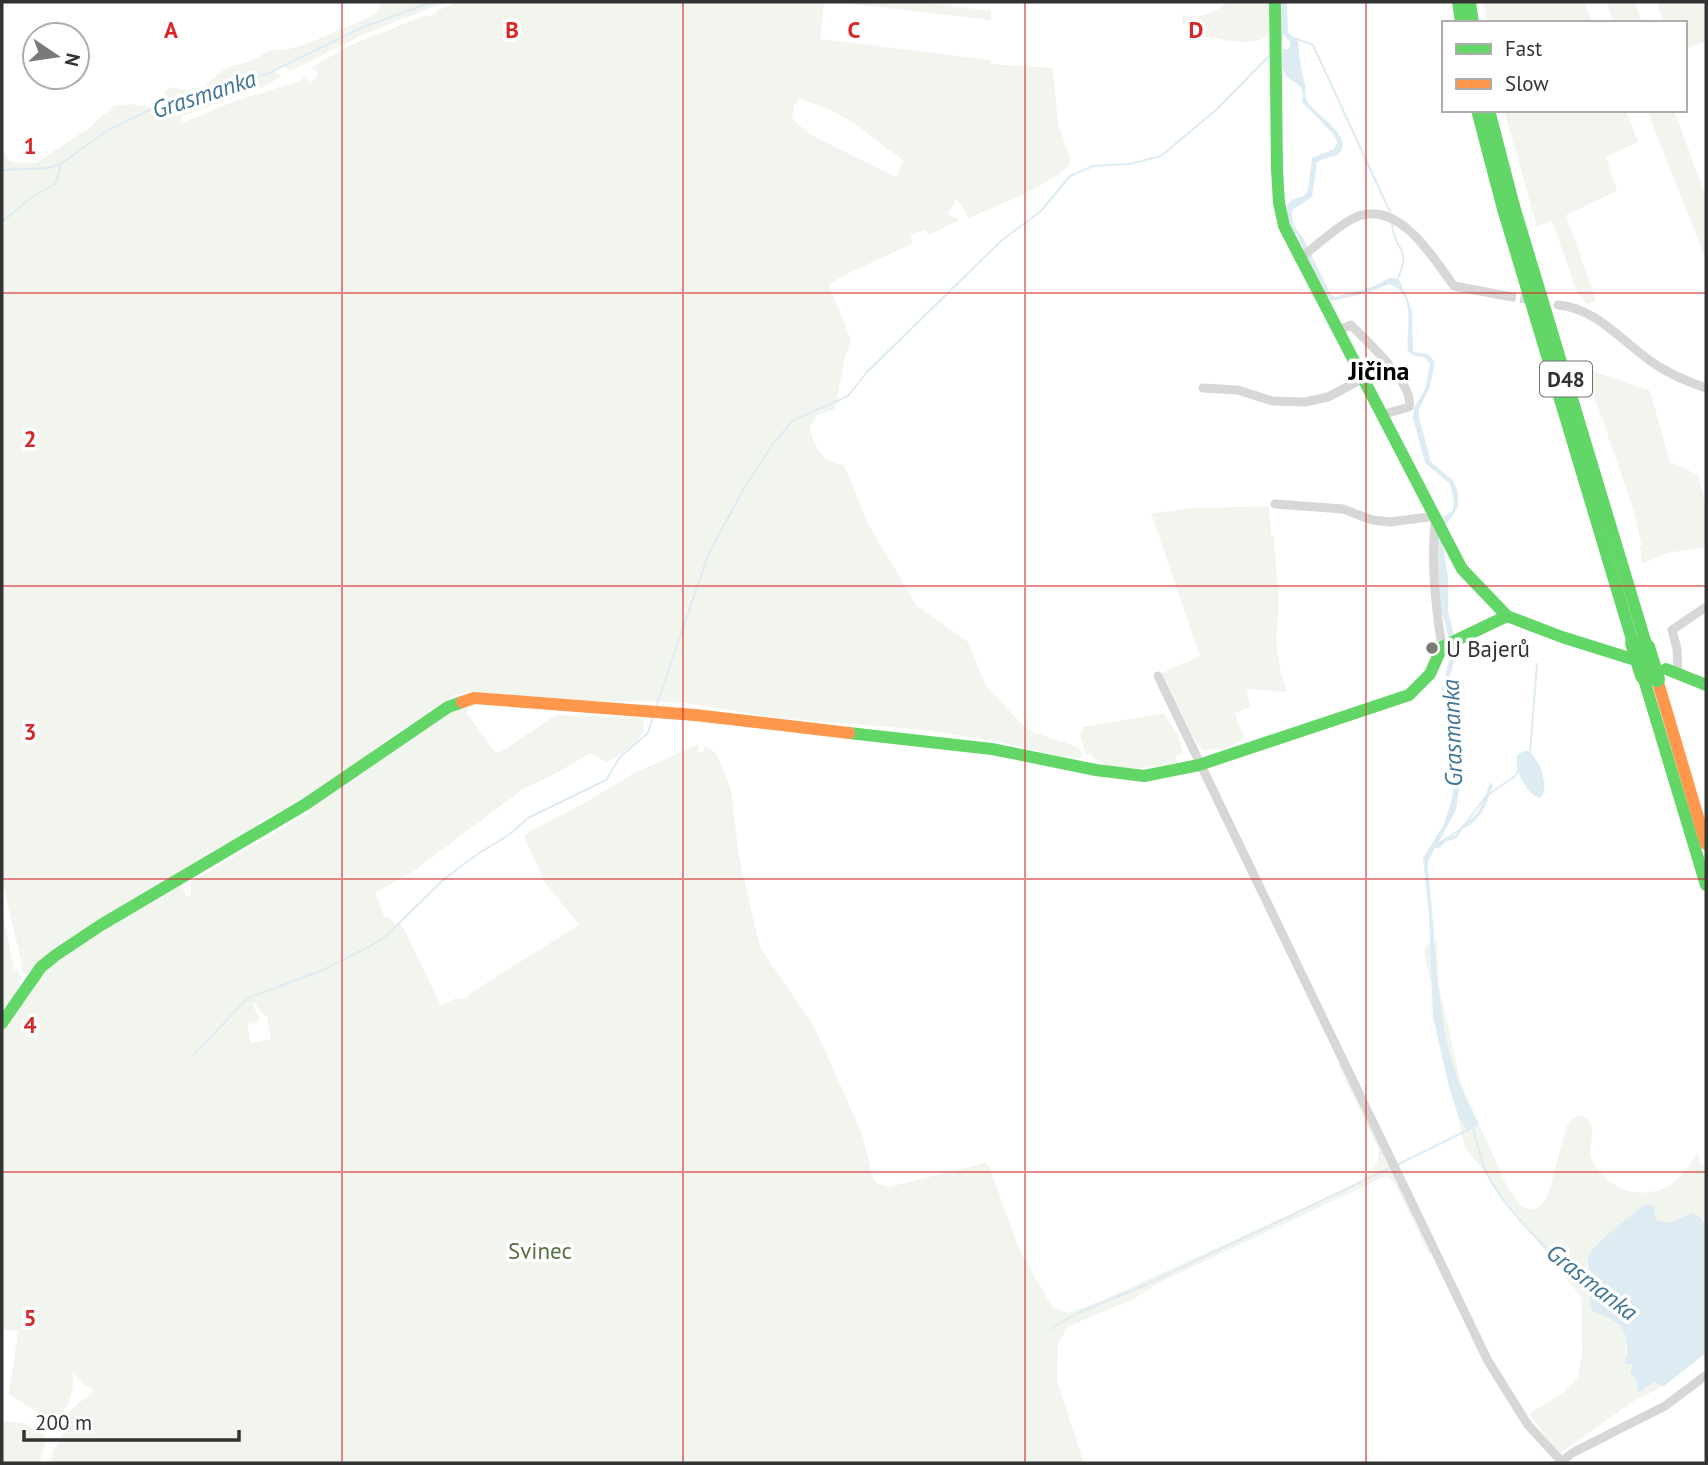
<svg xmlns="http://www.w3.org/2000/svg" width="1708" height="1465" font-family="'PT Sans',sans-serif">
  <style>
    .green { fill: #f1f5ed; fill-rule: evenodd }
    .water { fill: #ddebf3 }
    .lines { fill: none; stroke-linecap: round; stroke-linejoin: round }
    .stream { stroke: #ddebf3; stroke-width: 2 }
    .street-tunnel { stroke: #d6d6d6; stroke-width: 9; stroke-dasharray: 9 4.5; stroke-linecap: butt }
    .street { stroke: #d7d7d7; stroke-width: 9 }
    .fast { stroke: #63d668; stroke-width: 12 }
    .slow { stroke: #ff974d; stroke-width: 12 }
    .fast-bridge { stroke: #63d668; stroke-width: 16 }
    .grid { fill: none; stroke: #d62828; stroke-width: 2; stroke-opacity: 0.55 }
    .poi-dot { fill: #7a7a7a; stroke: #fff; stroke-width: 2.5 }
    .labels { text-anchor: middle; dominant-baseline: central; stroke-width: 7; stroke-linejoin: round; paint-order: stroke }
    .shield { fill: #fff; stroke: #707070; stroke-width: 2 }
    .shield-label { font-size: 21px; font-weight: bold; fill: #333 }
    .poi-label { font-size: 23px; fill: #333; stroke: #fff; text-anchor: start }
    .park-label { font-size: 23px; fill: #56703f; stroke: #fff }
    .water-label { font-size: 24px; font-style: italic; fill: #3f7597; stroke: #fff }
    .quarter-label { font-size: 26px; font-weight: bold; fill: #000; stroke: #fff }
    .grid-label { font-size: 23px; text-anchor: middle; font-weight: bold; fill: #d62828; stroke: #fff; stroke-width: 7; stroke-linejoin: round; paint-order: stroke }
  </style>
  <rect width="100%" height="100%" fill="#fff"/>
  <path class="green" d="M383 2H446L364 34 291 71 282 66 271 70 282 76 263 87 182 116 180 124 235 101 300 81 305 76 311 82 316 78 318 72 310 68 351 45 426 15 431 17 436 11 460 2H824L820 39 991 60V64L1053 68 1058 124 1071 160C1066 179 990 209 969 218L957 199 947 214 959 220 929 235 925 230 911 234 912 244 844 275 829 285 851 340 844 361 835 409 817 415 810 427C814 447 822 463 844 465L868 524 917 606 968 642 986 686 1021 723 1033 732 1078 747 1083 757 1060 756 1000 742 926 730 778 718 679 702 585 701 513 697 470 692 456 694 371 750 377 759 444 715 475 703 466 712 495 752 499 753 556 715 642 718C651 737 623 751 610 761L605 762 595 754 591 753 551 776 523 789 412 872 375 893 384 916 389 917 395 925H402L441 1006 454 999 467 998 469 994 579 925 544 881 524 836 527 833 586 802 634 773 699 744 697 752 703 753 704 747H707L716 753 731 790 739 856 760 948 814 1026 855 1118 863 1138 873 1178 878 1184 889 1187 985 1163 989 1166 1019 1249 1047 1298 1053 1307 1068 1313 1103 1300 1352 1186C1365 1177 1380 1168 1379 1150L1337 1063 1341 1060 1431 1251 1429 1254 1395 1184 1388 1177H1384L1160 1282 1134 1299 1069 1326 1058 1342 1057 1381 1084 1463 51 1462 53 1450 72 1420 67 1416 75 1406 92 1393V1388L83 1384 73 1373C74 1393 70 1406 55 1420L48 1419 9 1394 18 1331 2 1329V1030L30 989 55 959 180 884 187 897 191 896V882L310 812 305 798 257 823 258 828 25 974 21 969V960L2 880V149L10 162 36 163 89 128 114 106 129 104 150 107 159 103 166 90 174 87 184 90 203 87 226 68 254 60 270 50H286L312 42 367 18 375 13ZM800 99 829 109 854 123 904 161 896 177 811 135 792 119 794 105ZM254 1002 261 1012 268 1017 267 1018 271 1039 251 1043 247 1024 257 1023 259 1017 252 1004Z
    M836 2H921L991 11V20Z
    M1227 2H1269C1269 10 1272 27 1267 35 1256 50 1206 36 1188 33L1189 25 1182 24 1183 15C1197 19 1217 13 1227 2Z
    M1484 2H1584L1592 23H1486Z
    M1606 2H1635L1642 23H1614Z
    M1657 2H1706V41L1685 49V23H1664Z
    M1504 110H1626L1638 142 1606 157 1617 191 1566 215 1595 297 1596 301 1587 304 1578 294 1553 224 1551 221 1537 227Z
    M1647 110H1674L1706 197V260Z
    M1587 369 1650 391 1670 462 1698 475 1706 508V547L1667 553 1642 564 1640 546H1642L1633 508 1591 387Z
    M1269 506 1271 535 1274 536 1279 609 1276 640 1281 673 1287 692 1246 689 1251 707 1235 713 1244 739 1227 747 1204 751 1197 745 1162 673 1200 656 1151 513 1176 511 1177 509Z
    M1164 713 1178 735 1183 752 1176 756 1177 763C1154 767 1106 777 1090 753L1086 755 1080 736 1083 727Z
    M2 907 14 971 16 968 21 978 15 1000 2 1017Z
    M1437 941 1438 983 1461 1083 1507 1187 1521 1206 1528 1209 1538 1208 1544 1203 1549 1192 1566 1128C1571 1117 1582 1110 1590 1123 1597 1136 1586 1147 1592 1160 1606 1189 1641 1202 1670 1185 1682 1178 1690 1165 1697 1153L1700 1163 1706 1167V1225L1700 1217 1674 1220 1668 1223 1656 1220 1654 1207 1648 1204 1644 1205 1603 1239 1587 1266 1594 1276 1590 1292 1593 1313 1612 1319 1621 1328 1627 1338 1625 1346 1632 1369 1664 1386 1635 1400 1559 1454 1529 1414 1561 1394 1578 1377 1582 1352 1581 1297 1464 1146 1424 951 1427 944Z
    M2 1421 24 1423 47 1437 40 1463H2Z"/>
  <path class="water" d="M1282 2H1287L1288 33 1298 41C1299 56 1301 70 1305 84 1306 89 1304 96 1307 100 1313 114 1352 134 1341 151 1336 158 1324 157 1317 162L1312 197 1292 210C1291 220 1295 229 1302 236L1330 293 1334 297 1372 287 1391 277 1400 281 1412 310 1413 352 1428 354 1435 362 1430 387 1419 409V418L1431 462 1453 480 1458 492V507L1446 525 1442 539 1448 578V611L1458 649 1448 682 1449 708 1457 729 1462 770 1456 810 1437 845 1443 839 1456 835 1462 825C1478 820 1486 797 1490 782L1493 785C1488 800 1480 824 1463 828L1457 838 1445 842 1440 848H1435L1428 861V870C1439 958 1432 1046 1479 1124L1467 1130 1458 1115 1449 1087 1433 1017 1429 916 1423 858 1444 824 1452 799 1455 776V753L1442 689 1452 648 1440 606 1436 542 1444 517 1453 510 1454 501 1450 484 1425 463 1413 418 1414 408 1425 389 1430 364 1426 358 1413 355 1408 351C1405 329 1418 294 1389 284L1368 293 1331 301 1324 295 1297 234C1288 227 1287 217 1287 205L1293 199 1304 196 1308 190 1312 158 1334 149 1337 142 1334 135 1302 102C1307 81 1289 84 1284 72 1281 66 1283 56 1283 49H1289L1290 42 1283 34 1281 45Z
    M1526 750C1540 758 1547 780 1543 795L1540 798C1526 795 1514 769 1517 755Z
    M1648 1204 1654 1207 1656 1220 1668 1223C1676 1219 1683 1219 1691 1213L1700 1217 1706 1225V1353L1664 1386 1653 1382 1640 1392 1637 1390V1380L1630 1373 1632 1365 1626 1363 1625 1359 1628 1355C1625 1345 1628 1337 1622 1329 1603 1303 1581 1331 1594 1276 1589 1269 1585 1263 1589 1255 1595 1242 1632 1215 1644 1205Z"/>
  <g class="lines">
    <path class="stream" d="M1294 38 1313 45 1390 212
      M2 170 49 168 62 163
      M2 222 32 197 55 184 62 163 108 130 164 103 198 91 267 74 363 27 433 2
      M1392 224C1394 254 1413 243 1397 281
      M656 707 708 555 743 490 774 442 794 420 848 396 867 372 1001 241 1041 211 1070 176 1093 166 1130 164 1161 156 1216 110 1269 56
      M1530 753 1537 664
      M1465 825 1486 796 1514 777 1519 770
      M1436 845 1461 829
      M194 1054 248 998 323 970 372 945 385 937 444 879 479 853 509 835 528 818 606 780 620 757 648 733 653 716
      M1473 1128C1477 1142 1480 1158 1486 1171 1503 1209 1559 1263 1592 1289
      M1399 1164 1472 1128
      M1050 1329 1078 1313 1145 1285 1390 1168"/>
    <path class="street-tunnel" d="M1507 296 1532 300"/>
    <path class="street" d="M1299 259C1317 246 1336 226 1356 217 1399 199 1433 258 1454 286L1507 296
      M1558 305C1599 308 1627 348 1661 368 1675 376 1691 383 1706 388
      M1337 331 1351 325C1366 341 1415 384 1409 407L1381 415
      M1203 388 1238 390 1272 401 1305 402 1328 397 1362 379
      M1275 504 1343 509 1372 520 1390 522 1436 516C1430 558 1435 604 1442 647
      M1678 673 1677 649 1672 630 1706 607
      M1158 676 1488 1361 1528 1425 1563 1463
      M1562 1461 1574 1452 1665 1406 1706 1375"/>
    <path class="fast" d="M1275 2 1277 170 1279 203 1284 226 1462 569 1507 616 1562 637 1645 663
      M1458 2 1461 23
      M1470 2 1473 23
      M1477 110 1503 209 1633 643
      M1489 110 1514 206 1647 647
      M1666 669 1706 685
      M1643 676 1706 885
      M849 733 992 749 1096 770 1144 776 1199 765 1409 695 1430 674 1442 647 1507 616
      M2 1023 41 967 56 955 101 925 306 804 448 707 462 702"/>
    <path class="slow" d="M1657 679 1706 844
      M462 702 474 698 695 715 849 733"/>
    <path class="fast-bridge" d="M1633 643 1643 676
      M1647 647 1657 679"/>
  </g>
  <path class="grid" d="M342 2V1463M683 2V1463M1025 2V1463M1366 2V1463M2 293H1706M2 586H1706M2 879H1706M2 1172H1706"/>
  <circle class="poi-dot" cx="1432" cy="648" r="7"/>
  <g class="labels">
    <rect class="shield" x="1540" y="361.5" width="52" height="35" rx="5"/>
    <g class="shield-label">
      <text x="1566" y="379">D48</text>
    </g>
    <g class="poi-label">
      <text x="1446" y="648">U Bajerů</text>
    </g>
    <g class="park-label">
      <text x="540" y="1250">Svinec</text>
    </g>
    <g class="water-label">
      <text transform="translate(204 94) rotate(-18)">Grasmanka</text>
      <text transform="translate(1452 733) rotate(-92)">Grasmanka</text>
      <text transform="translate(1592 1282) rotate(38)">Grasmanka</text>
    </g>
    <g class="quarter-label">
      <text x="1379" y="370">Jičina</text>
    </g>
  </g>
  <g class="grid-label">
    <text x="171" y="38">A</text>
    <text x="512" y="38">B</text>
    <text x="854" y="38">C</text>
    <text x="1196" y="38">D</text>
    <text x="30" y="154">1</text>
    <text x="30" y="447">2</text>
    <text x="30" y="740">3</text>
    <text x="30" y="1033">4</text>
    <text x="30" y="1326">5</text>
  </g>
  <rect width="1708" height="1465" fill="none" stroke="#333333" stroke-width="7"/>
  <rect x="1442" y="21" width="245" height="91" fill="#ffffff" stroke="#adadad" stroke-width="2"/>
  <rect x="1456" y="44" width="35" height="10" fill="#63d668" stroke="#adadad" stroke-width="2"/>
  <text x="1505" y="56" font-size="21" fill="#333333">Fast</text>
  <rect x="1456" y="79" width="35" height="10" fill="#ff974d" stroke="#adadad" stroke-width="2"/>
  <text x="1505" y="91" font-size="21" fill="#333333">Slow</text>
  <g transform="translate(56 56) rotate(103)"><circle r="33" fill="#ffffff" stroke="#adadad" stroke-width="2"/>
  <path d="M0-5L12 26L0 18L-12 26Z" fill="#7a7a7a"/>
  <text y="-10" font-size="19" font-weight="bold" text-anchor="middle" fill="#333333">N</text>
  </g>
  <path d="M24 1430v10h215v-10" fill="none" stroke="#333333" stroke-width="3.5"/>
  <text x="35" y="1430" font-size="21" fill="#333333" stroke="#ffffff" stroke-width="5" paint-order="stroke">200 m</text>
</svg>
